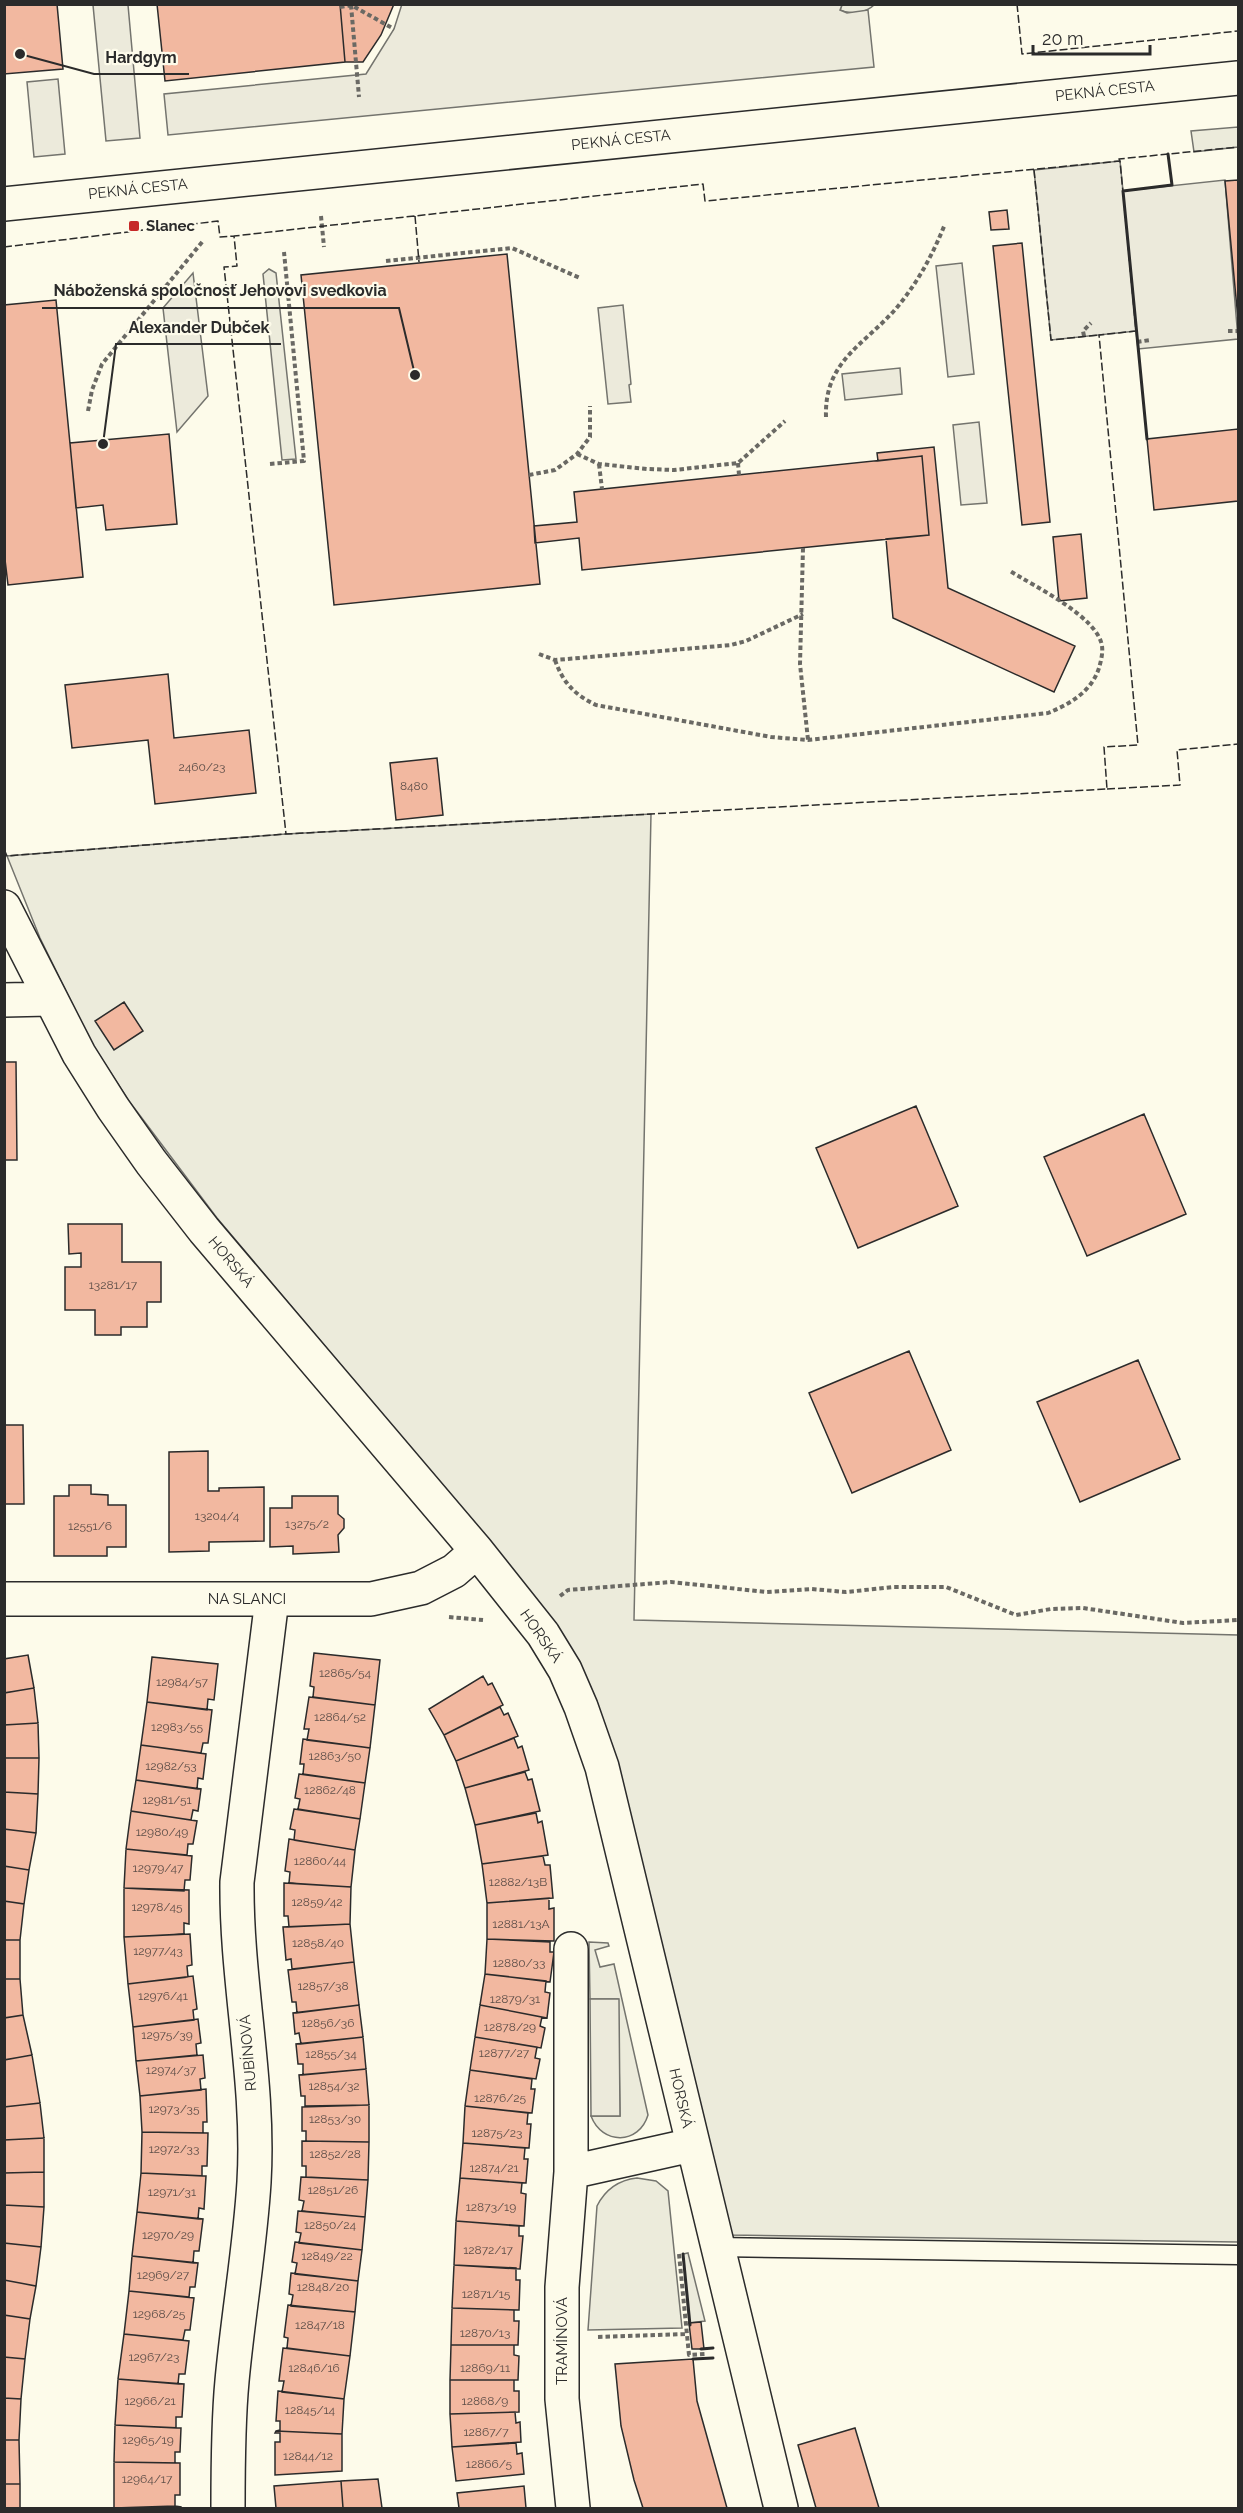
<svg xmlns="http://www.w3.org/2000/svg" width="1243" height="2513" font-family="Raleway,sans-serif">
  <style>
    .green { fill: #ecebdb; stroke: #74746e; stroke-width: 1.5 }
    .parking { fill: #eceadb; stroke: #74746e; stroke-width: 1.5 }
    .building { fill: #f2b8a0; stroke: #2b2b2b; stroke-width: 1.5 }
    .lines { fill: none; stroke-linecap: round; stroke-linejoin: round }
    .lane-casing { stroke: #2b2b2b; stroke-width: 21 }
    .street-casing { stroke: #2b2b2b; stroke-width: 36 }
    .path { stroke: #6a6964; stroke-width: 4; stroke-dasharray: 4.5 3; stroke-linecap: butt }
    .lane { stroke: #fdfbea; stroke-width: 18 }
    .street { stroke: #fdfbea; stroke-width: 33 }
    .fence { stroke: #2b2b2b; stroke-width: 1.5; stroke-dasharray: 8 3; stroke-linecap: butt }
    .wall { stroke: #2b2b2b; stroke-width: 3 }
    .poi-dot { fill: #c62828; stroke: #fdfbea; stroke-width: 2 }
    .labels { text-anchor: middle; dominant-baseline: central; stroke-width: 4.5; stroke-linejoin: round; paint-order: stroke }
    .number-label { font-size: 12px; fill: #5d4e48 }
    .street-label { font-size: 15px; fill: #2b2b2b; stroke: #fdfbea }
    .poi-label { font-size: 15px; font-weight: bold; fill: #2b2b2b; stroke: #fdfbea; text-anchor: start }
    .leader { fill: none; stroke: #2b2b2b; stroke-width: 2 }
    .callout-dot { fill: #2b2b2b; stroke: #fdfbea; stroke-width: 2 }
    .callout-label { font-size: 16px; text-anchor: middle; font-weight: bold; fill: #2b2b2b; stroke: #fdfbea; stroke-width: 4.5; stroke-linejoin: round; paint-order: stroke }
  </style>
  <rect width="100%" height="100%" fill="#fdfbea"/>
  <path class="green" d="M842 5H874C866 13 850 15 840 10Z
    M1238 127V147L1194 152 1191 131Z
    M269 269 276 273 296 459 282 460 263 274Z
    M651 814 634 1620 1238 1635V2242L728 2235 615 1763 490 1542 217 1218 129 1101 92 1044 40 938 7 856 286 834Z
    M589 1942 608 1943 609 1946 595 1950 600 1967 614 1964 648 2115C639 2145 602 2145 591 2116H620L618 1999H590Z
    M637 2178 656 2181 668 2191 682 2328 588 2330 597 2206C605 2190 619 2180 637 2178Z
    M688 2253 705 2321 689 2323 683 2254Z"/>
  <path class="parking" d="M402 4 842 5 840 10 847 13 868 10 874 67 168 135 164 94 366 74 394 29Z
    M93 5H128L140 138 106 141Z
    M58 79 65 154 34 157 27 82Z
    M1120 161 1123 191 1225 180 1238 339 1138 349 1136 331 1051 340 1034 170Z
    M962 263 974 374 948 377 936 266Z
    M193 273 208 396 177 432 163 308Z
    M623 305 631 384 629 385 631 402 608 404 598 308Z
    M900 368 902 394 845 400 842 374Z
    M979 422 987 503 961 505 953 425Z
    M590 1999H619L620 2116H591Z"/>
  <path class="building" d="M4 4H57L63 69 4 74Z
    M157 4H340L345 62 165 81Z
    M340 4H394L381 35 363 62H345Z
    M1238 180V319L1225 181Z
    M1007 210 1009 229 991 230 989 212Z
    M1022 243 1050 522 1022 525 993 246Z
    M507 254 540 584 334 605 301 275Z
    M56 300 83 577 8 585 4 551V305Z
    M1238 429V501L1154 510 1147 439Z
    M169 434 177 524 106 530 103 505 76 508 70 443Z
    M934 447 948 588 1075 646 1054 692 893 618 886 539 929 535 922 456 878 461 877 453Z
    M922 456 929 535 582 570 579 538 535 543 534 526 577 522 574 492Z
    M1081 534 1087 598 1059 601 1053 537Z
    M168 674 174 738 249 730 256 793 155 804 148 740 72 748 65 685Z
    M437 758 443 815 396 820 390 763Z
    M124 1002 143 1031 114 1050 95 1021Z
    M4 1062H16L17 1160H4Z
    M916 1106 958 1206 858 1248 816 1148Z
    M1144 1114 1186 1214 1087 1256 1044 1157Z
    M68 1224H122V1262H161V1302H147V1327H121V1335H95V1310H65V1267H81V1253L69 1254Z
    M909 1351 951 1450 852 1493 809 1393Z
    M1138 1360 1180 1459 1080 1502 1037 1402Z
    M4 1425H23L24 1504H4Z
    M208 1451V1491H219V1488L264 1487V1541L209 1542V1551L169 1552V1452Z
    M69 1485H91V1494L108 1495V1505H126V1547H107V1556H54V1496H69Z
    M292 1496H338V1514L344 1519V1528L338 1535 339 1552 293 1554V1546L270 1547V1508H292Z
    M314 1653 380 1660 375 1705 313 1697 314 1687 310 1686Z
    M28 1655 34 1688 4 1693V1659Z
    M152 1657 218 1664 214 1700 208 1699 207 1710 147 1702Z
    M483 1676 488 1685 492 1683 503 1705 444 1735 429 1709Z
    M34 1688 38 1723 4 1725V1693Z
    M309 1697 375 1705 370 1748 307 1740 309 1729H304Z
    M147 1702 212 1710 208 1743H203L201 1753 141 1745Z
    M500 1707 504 1715 508 1713 518 1736 456 1761 444 1735Z
    M38 1723 39 1758H4V1725Z
    M514 1738 518 1748 522 1746 529 1770 465 1788 456 1761Z
    M303 1739 370 1748 365 1783 303 1774 304 1764H300Z
    M141 1745 206 1754 203 1779 198 1778 197 1789 136 1780Z
    M4 1758H39L38 1794 4 1792Z
    M525 1772 528 1780 532 1779 540 1811 475 1825 465 1788Z
    M299 1774 365 1783 360 1819 298 1809 300 1799 295 1798Z
    M136 1780 201 1789 198 1811 193 1810 191 1820 131 1811Z
    M4 1792 38 1794 36 1833 4 1829Z
    M294 1809 360 1819 355 1850 294 1840 295 1830 290 1829Z
    M131 1811 197 1821 193 1844H188L187 1855 126 1849Z
    M536 1813 538 1823 542 1821 548 1855 482 1864 475 1825Z
    M4 1829 36 1833 29 1870 4 1866Z
    M289 1839 355 1850 351 1887 289 1883 290 1872 285 1871Z
    M126 1849 192 1856 190 1880H185L184 1891 124 1888Z
    M543 1856 545 1865H550L553 1898 487 1903 482 1864Z
    M4 1866 29 1870 24 1904 4 1901Z
    M284 1883 351 1887 350 1924 289 1927 288 1916H284Z
    M124 1888 189 1890V1924L184 1923V1934L124 1937Z
    M549 1898V1909L554 1908V1941L487 1939V1903Z
    M4 1901 24 1904 20 1940H4Z
    M350 1924 354 1962 292 1969 291 1959 286 1960 283 1927Z
    M190 1934 192 1965 187 1966 188 1977 128 1984 124 1937Z
    M487 1939 550 1942V1952H554L550 1982 485 1974Z
    M4 1940H20V1979H4Z
    M354 1962 359 2005 297 2013 296 2002H292L288 1970Z
    M485 1974 546 1981 545 1992 550 1993 547 2018 480 2005Z
    M193 1976 197 2009 193 2010 194 2020 133 2027 128 1984Z
    M4 1979H20L23 2015 4 2018Z
    M359 2005 363 2037 301 2044 299 2033 295 2034 293 2013Z
    M480 2005 542 2017 540 2026 545 2028 541 2048 475 2037Z
    M23 2015 32 2055 4 2060V2018Z
    M198 2019 201 2043 196 2044 197 2055 136 2061 133 2027Z
    M363 2037 366 2069 303 2075V2064H298L296 2044Z
    M475 2037 537 2047 535 2058 540 2059 536 2079 470 2070Z
    M32 2055 40 2103 4 2107V2060Z
    M203 2055 205 2078 200 2079 201 2090 140 2096 136 2061Z
    M366 2069 369 2105 305 2106V2096H301L299 2075Z
    M470 2070 532 2079 531 2089H535L532 2113 465 2106Z
    M206 2089 207 2122H203V2133L142 2132 140 2096Z
    M40 2103 44 2138 4 2140V2107Z
    M369 2105V2142L306 2141V2131H302V2107Z
    M465 2106 528 2113 527 2124H531L529 2148 463 2143Z
    M142 2132 208 2133 207 2166H202V2176L141 2173Z
    M44 2138V2172L4 2173V2140Z
    M302 2141 369 2142 368 2180 306 2177V2166H302Z
    M463 2143 525 2148 524 2159H528L526 2183 460 2178Z
    M44 2172V2207L4 2205V2173Z
    M141 2173 206 2176 204 2209 199 2208 198 2219 137 2212Z
    M301 2177 368 2180 365 2217 302 2211 304 2201 299 2200Z
    M460 2178 522 2183 521 2193 526 2194 524 2226 456 2221Z
    M4 2205 44 2207 41 2247 4 2243Z
    M298 2211 365 2217 362 2250 299 2243 301 2233 296 2232Z
    M137 2212 203 2219 199 2251H194L193 2263 132 2256Z
    M456 2221 519 2226V2236H523L520 2269 454 2265Z
    M295 2242 362 2250 358 2281 295 2274 297 2263 292 2262Z
    M4 2243 41 2247 36 2286 4 2280Z
    M132 2256 198 2263 195 2287H190L189 2297 129 2291Z
    M454 2265 516 2268V2280H520L519 2310 452 2308Z
    M291 2273 358 2281 355 2312 291 2306 293 2295 289 2294Z
    M4 2280 36 2286 30 2319 4 2315Z
    M129 2291 194 2298 190 2330H185L183 2340 124 2334Z
    M288 2305 355 2312 350 2356 287 2348 288 2338 284 2337Z
    M452 2308 514 2310V2321H519L518 2345H451Z
    M4 2315 30 2319 25 2359 4 2357Z
    M701 2322 704 2349H692L689 2323Z
    M124 2334 189 2341 185 2374H179L178 2384 118 2379Z
    M451 2345H514V2355L519 2356 518 2380H450Z
    M283 2348 350 2356 344 2399 282 2392 284 2381H279Z
    M4 2357 25 2359 21 2399 4 2398Z
    M693 2359 697 2401 727 2508H643L634 2480 621 2426 615 2364Z
    M118 2379 184 2384 182 2417H176V2428L115 2425Z
    M450 2380H514V2391H519V2412L450 2414Z
    M278 2391 344 2399 342 2434 276 2431 280 2430V2421H276Z
    M4 2398 21 2399 19 2440H4Z
    M515 2412 516 2423 520 2422 521 2442 452 2447 450 2414Z
    M115 2425 181 2428 180 2452H175V2463L114 2462Z
    M855 2428 879 2508H816L798 2445Z
    M276 2431 342 2434V2471L275 2475V2442H280V2433H275Z
    M4 2440H19L20 2484H4Z
    M516 2443 517 2454 522 2453 524 2474 456 2481 452 2447Z
    M114 2462 180 2463V2495H175V2506L114 2508Z
    M378 2479 382 2508H343L341 2481Z
    M341 2481 343 2508H276L274 2486Z
    M4 2484H20V2508H4Z
    M524 2486 526 2508H459L457 2493Z
    M175 2506 181 2507V2508H114Z"/>
  <g class="lines">
    <defs>
      <path id="lane" d="M717 2247 1238 2255"/>
      <path id="street" d="M4 204 1238 78
        M4 907 79 1054 113 1108 151 1162 204 1230 477 1551 543 1634 565 1670 581 1707 602 1767 781 2508
        M4 1000 49 999
        M4 1599H371L421 1588 454 1571 477 1551
        M571 1949V2172L562 2287V2399L573 2508
        M571 2172 692 2145
        M228 2508C228 2466 228 2423 232 2381 238 2315 250 2248 254 2182 260 2082 236 1982 237 1882L272 1599"/>
    </defs>
    <use href="#lane" class="lane-casing"/>
    <use href="#street" class="street-casing"/>
    <path class="path" d="M351 5 359 97
      M340 7 351 5 394 29
      M321 216 324 247
      M386 261 512 248 580 278
      M1228 331H1238
      M1084 336 1083 331 1091 323
      M1137 342 1150 340
      M88 411 92 390 102 364 203 241
      M826 417C824 359 867 344 899 305 919 280 933 254 945 224
      M577 454 599 464 647 469 674 470 738 463 785 421
      M738 463 739 475
      M270 464 304 461 284 252
      M599 464 602 489
      M529 475 555 470 577 454 590 437V406
      M803 548 800 664 808 740
      M539 654 555 660 731 645 746 641 803 614
      M555 660C563 683 575 695 596 705L771 737 808 740 1048 713C1070 704 1091 692 1099 668 1101 661 1103 653 1102 646 1098 617 1034 586 1010 571
      M560 1596 568 1590 671 1582 767 1592 811 1589 846 1592 894 1587H946L1016 1615 1051 1609 1083 1608 1183 1623 1238 1620
      M449 1617 483 1620
      M679 2254 689 2355 706 2354
      M598 2337 687 2334"/>
    <use href="#lane" class="lane"/>
    <use href="#street" class="street"/>
    <path class="fence" d="M1017 4 1022 54 1238 31
      M1120 161 1119 159 1238 147
      M1034 170 1051 340 1099 335
      M415 216 419 262
      M4 247 218 221 220 237 234 236
      M1107 789 1180 785 1177 750 1238 744
      M4 849 7 856 286 834 1107 789 1104 747 1138 745 1099 335 1136 331 1120 161 705 201 703 184 234 236 237 266 224 267 286 834"/>
    <path class="wall" d="M1147 439 1123 191 1172 185 1168 154
      M683 2254 690 2325
      M701 2349 713 2348
      M693 2359 713 2358"/>
  </g>
  <rect class="poi-dot" x="128" y="220" width="12" height="12" rx="3"/>
  <g class="labels">
    <g class="number-label">
      <text x="202" y="767">2460/23</text>
      <text x="414" y="786">8480</text>
      <text x="113" y="1285">13281/17</text>
      <text x="217" y="1516">13204/4</text>
      <text x="307" y="1524">13275/2</text>
      <text x="90" y="1526">12551/6</text>
      <text x="345" y="1673">12865/54</text>
      <text x="182" y="1682">12984/57</text>
      <text x="340" y="1717">12864/52</text>
      <text x="177" y="1727">12983/55</text>
      <text x="335" y="1756">12863/50</text>
      <text x="171" y="1766">12982/53</text>
      <text x="330" y="1790">12862/48</text>
      <text x="167" y="1800">12981/51</text>
      <text x="162" y="1832">12980/49</text>
      <text x="320" y="1861">12860/44</text>
      <text x="158" y="1868">12979/47</text>
      <text x="518" y="1882">12882/13B</text>
      <text x="317" y="1902">12859/42</text>
      <text x="157" y="1907">12978/45</text>
      <text x="521" y="1924">12881/13A</text>
      <text x="318" y="1943">12858/40</text>
      <text x="158" y="1951">12977/43</text>
      <text x="519" y="1963">12880/33</text>
      <text x="323" y="1986">12857/38</text>
      <text x="163" y="1996">12976/41</text>
      <text x="515" y="1999">12879/31</text>
      <text x="328" y="2023">12856/36</text>
      <text x="510" y="2027">12878/29</text>
      <text x="167" y="2035">12975/39</text>
      <text x="504" y="2053">12877/27</text>
      <text x="331" y="2054">12855/34</text>
      <text x="171" y="2070">12974/37</text>
      <text x="334" y="2086">12854/32</text>
      <text x="500" y="2098">12876/25</text>
      <text x="174" y="2109">12973/35</text>
      <text x="335" y="2119">12853/30</text>
      <text x="497" y="2133">12875/23</text>
      <text x="174" y="2149">12972/33</text>
      <text x="335" y="2154">12852/28</text>
      <text x="494" y="2168">12874/21</text>
      <text x="333" y="2190">12851/26</text>
      <text x="172" y="2192">12971/31</text>
      <text x="491" y="2207">12873/19</text>
      <text x="330" y="2225">12850/24</text>
      <text x="168" y="2235">12970/29</text>
      <text x="488" y="2250">12872/17</text>
      <text x="327" y="2256">12849/22</text>
      <text x="163" y="2275">12969/27</text>
      <text x="323" y="2287">12848/20</text>
      <text x="486" y="2294">12871/15</text>
      <text x="159" y="2314">12968/25</text>
      <text x="320" y="2325">12847/18</text>
      <text x="485" y="2333">12870/13</text>
      <text x="154" y="2357">12967/23</text>
      <text x="314" y="2368">12846/16</text>
      <text x="485" y="2368">12869/11</text>
      <text x="150" y="2401">12966/21</text>
      <text x="485" y="2401">12868/9</text>
      <text x="310" y="2410">12845/14</text>
      <text x="486" y="2432">12867/7</text>
      <text x="148" y="2440">12965/19</text>
      <text x="308" y="2456">12844/12</text>
      <text x="489" y="2464">12866/5</text>
      <text x="147" y="2479">12964/17</text>
    </g>
    <g class="street-label">
      <text transform="translate(1105 91) rotate(-6)">PEKNÁ CESTA</text>
      <text transform="translate(621 140) rotate(-6)">PEKNÁ CESTA</text>
      <text transform="translate(138 189) rotate(-6)">PEKNÁ CESTA</text>
      <text transform="translate(231 1262) rotate(50)">HORSKÁ</text>
      <text x="247" y="1599">NA SLANCI</text>
      <text transform="translate(541 1636) rotate(55)">HORSKÁ</text>
      <text transform="translate(248 2053) rotate(-95)">RUBÍNOVÁ</text>
      <text transform="translate(681 2098) rotate(77)">HORSKÁ</text>
      <text transform="translate(562 2341) rotate(-90)">TRAMÍNOVÁ</text>
    </g>
    <g class="poi-label">
      <text x="146" y="226">Slanec</text>
    </g>
  </g>
  <path class="leader" d="M20 54L94 74H189M415 375L399 308H42M103 444L116 344H281"/>
  <g class="callout-dot">
    <circle cx="20" cy="54" r="6"/>
    <circle cx="415" cy="375" r="6"/>
    <circle cx="103" cy="444" r="6"/>
  </g>
  <g class="callout-label">
    <text x="141" y="63">Hardgym</text>
    <text x="220" y="296">Náboženská spoločnosť Jehovovi svedkovia</text>
    <text x="199" y="333">Alexander Dubček</text>
  </g>
  <rect width="1243" height="2513" fill="none" stroke="#2b2b2b" stroke-width="12"/>
  <path d="M1033 45v9h117v-9" fill="none" stroke="#2b2b2b" stroke-width="3"/>
  <text x="1042" y="45" font-size="18" fill="#2b2b2b" stroke="#fdfbea" stroke-width="4.5" paint-order="stroke">20 m</text>
</svg>
